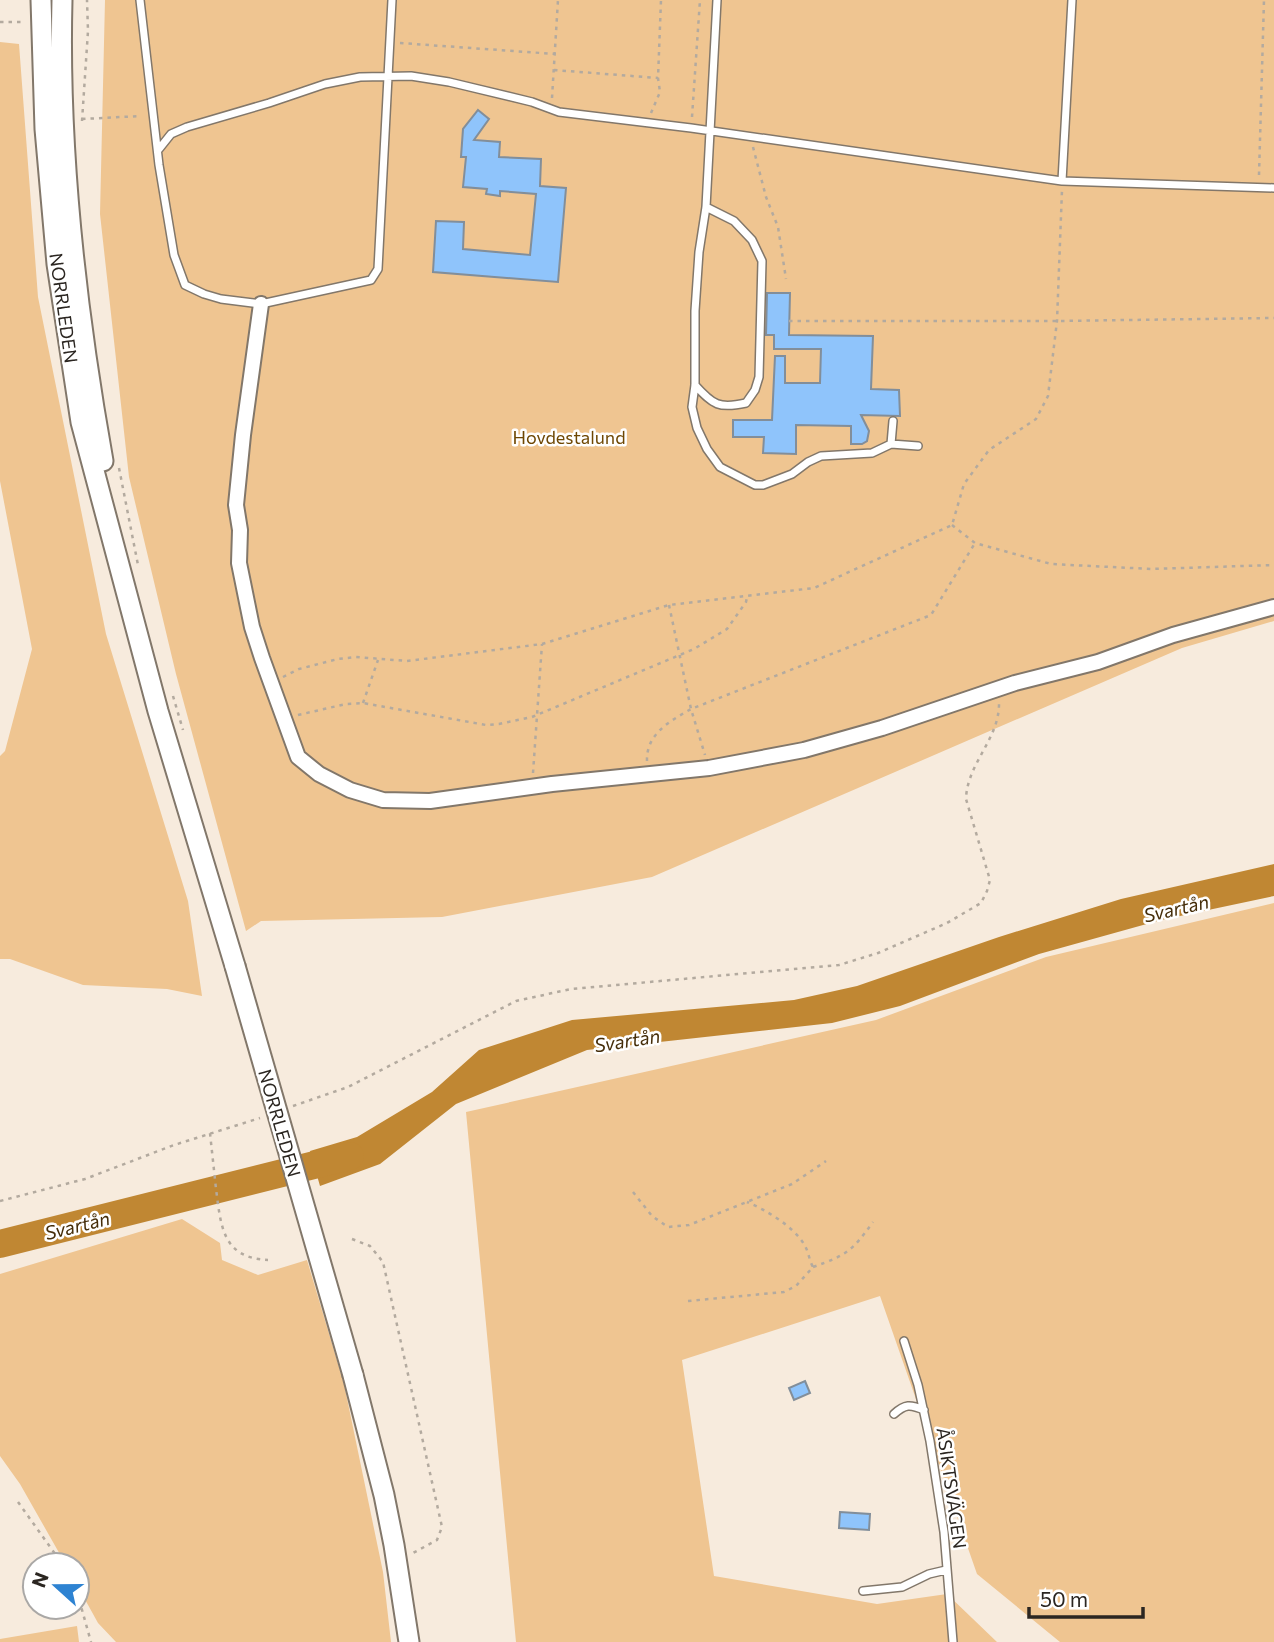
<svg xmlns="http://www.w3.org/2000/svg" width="1274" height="1642" font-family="Commissioner,sans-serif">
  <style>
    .green { fill: #efc591 }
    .water { fill: #c08733 }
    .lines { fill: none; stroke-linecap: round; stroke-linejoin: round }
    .river { stroke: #c08733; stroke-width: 28 }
    .building { fill: #8fc4fb; stroke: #828e9a; stroke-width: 2 }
    .service-casing { stroke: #82776a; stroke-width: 10 }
    .minor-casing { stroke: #82776a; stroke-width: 18 }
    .secondary-casing { stroke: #82776a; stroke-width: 23 }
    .path { stroke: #b3aa9f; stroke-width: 2.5; stroke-dasharray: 3.5 5; stroke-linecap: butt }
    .service { stroke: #fff; stroke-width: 7 }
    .minor { stroke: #fff; stroke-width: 14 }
    .secondary { stroke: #fff; stroke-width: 19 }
    .secondary-bridge-casing { stroke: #82776a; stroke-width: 23; stroke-linecap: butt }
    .secondary-bridge { stroke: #fff; stroke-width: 19 }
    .labels { text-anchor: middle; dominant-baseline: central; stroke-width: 5; stroke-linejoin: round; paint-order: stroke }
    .street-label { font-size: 18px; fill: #2b2621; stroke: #fff }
    .park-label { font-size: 18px; fill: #6e4703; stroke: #fff }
    .water-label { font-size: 19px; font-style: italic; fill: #452d09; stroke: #fff }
  </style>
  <rect width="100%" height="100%" fill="#f7ebdd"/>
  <path class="green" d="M105 0H1274V621L1182 648 652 877 442 917 261 921 246 931 176 674 129 477 100 214Z
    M0 42 19 44 38 297 106 634 188 901 202 996 167 989 83 985 10 959H0V756L5 751 32 649 0 481Z
    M1274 903V1642H1060L977 1574 880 1296 682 1360 714 1576 877 1604 947 1594 997 1642H516L466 1112 876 1020 1046 957Z
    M182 1219 220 1243 222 1260 258 1275 307 1260 344 1384 383 1572 391 1642H116L98 1623 77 1585V1565H66L20 1484 0 1456V1274Z
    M77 1626 79 1642H0V1639Z"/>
  <path class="water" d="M1274 864V896L1161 920 1039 954 900 1006 832 1023 587 1050 456 1104 380 1164 320 1186 310 1151 357 1137 432 1092 479 1050 572 1020 794 1000 857 986 999 937 1121 899Z"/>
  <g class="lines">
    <path class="river" d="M0 1244 350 1156"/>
  </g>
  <path class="building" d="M478 110 489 119 474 140 500 142 499 157 541 159 540 186 566 188 558 282 433 272 436 221 464 222 463 249 530 255 536 194 500 191V196L486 194 487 189 463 187 466 157H461L463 129Z
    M767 293H790L789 335 873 336 871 389 899 390 900 416 861 415 869 431 867 441 862 444H851V426L796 425V454L763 453 764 437H733V420H772L775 356H785V383H820L821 349H774V335H766Z
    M805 1381 810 1393 794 1400 789 1388Z
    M840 1512 870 1514 869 1530 839 1528Z"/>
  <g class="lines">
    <defs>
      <path id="service" d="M140 0 159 165 174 255 185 285 204 294 221 299 261 304 371 280 378 269 392 0
        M717 0 706 207 699 252 695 311V385L692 407 697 428 707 449 720 467 755 485H763L792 474 808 462 821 456 872 453 891 444 918 446
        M159 149 171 134 187 127 269 103 325 84 360 77 411 76 449 82 532 102 559 112 691 128 1062 181 1274 188
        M1062 181 1072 0
        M695 385C713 405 719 409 746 403L755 390 759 377 762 261 752 240 734 221 706 207
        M891 444 893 421
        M904 1341 918 1385 930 1441 944 1532 953 1642
        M894 1414C905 1404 910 1404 924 1410
        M863 1591 902 1587 929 1574 946 1570"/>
      <path id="minor" d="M261 304 243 435 236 505 240 530 239 563 252 627 262 658 298 757 319 774 350 790 383 800 430 801 552 784 709 768 804 750 882 728 1015 683 1098 662 1173 635 1274 607"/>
      <path id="secondary" d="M41 0 45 129 57 264 81 422 158 711 235 966
        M62 0C58 153 76 310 103 461
        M353 1375 384 1495 394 1545 409 1642"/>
    </defs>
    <use href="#service" class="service-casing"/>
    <use href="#minor" class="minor-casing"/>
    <use href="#secondary" class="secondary-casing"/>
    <path class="path" d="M0 22H25
      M400 43 555 54
      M554 70 658 78
      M552 98 558 0
      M651 113 660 92 658 78 661 0
      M692 117 700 0
      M82 119 141 116
      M82 121 88 31 87 0
      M753 147 766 197 778 227 786 279
      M1259 175 1264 0
      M789 321H1057L1274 318
      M119 468 138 565
      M952 525 975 543 1051 564 1151 569 1274 565
      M669 605 691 709 705 755
      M283 677 299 669 338 659 356 657 407 661 542 644 669 605 814 588 952 525 964 484 989 450 1036 419 1048 396 1057 321 1062 190
      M173 696 183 730
      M363 703 378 660
      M298 715 346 704 363 703 486 725 499 724 532 717 694 649 727 629 746 602 747 597
      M647 761C646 734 670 721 691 709L931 615 975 543
      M533 773 542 644
      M293 1106 348 1087 516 1001 571 989 839 965 878 953 947 923 981 903 987 891 990 880 966 799C967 763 1000 739 999 702
      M210 1133C212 1152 214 1170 216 1189 221 1226 222 1258 268 1260
      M633 1192 652 1216 668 1227 689 1225 792 1184 826 1161
      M0 1201 85 1179 174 1145 260 1118
      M352 1239 370 1246 383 1262 442 1527 437 1540 413 1553
      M813 1267C847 1255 852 1251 873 1222
      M688 1301 784 1292 796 1286 813 1267C809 1260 809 1253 805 1246 795 1227 766 1210 747 1202
      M18 1502 63 1565
      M77 1592 91 1642"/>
    <use href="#service" class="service"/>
    <use href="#minor" class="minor"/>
    <use href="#secondary" class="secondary"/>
    <defs>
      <path id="secondary-bridge" d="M235 966 353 1375"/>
    </defs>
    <use href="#secondary-bridge" class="secondary-bridge-casing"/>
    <use href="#secondary-bridge" class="secondary-bridge"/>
  </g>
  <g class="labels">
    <g class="street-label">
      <text transform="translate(64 308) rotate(82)">NORRLEDEN</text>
      <text transform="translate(280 1123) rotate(74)">NORRLEDEN</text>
      <text transform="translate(952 1488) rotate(82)">ÅSIKTSVÄGEN</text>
    </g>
    <g class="park-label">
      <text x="569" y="437">Hovdestalund</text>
    </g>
    <g class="water-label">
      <text transform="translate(1176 908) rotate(-13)">Svartån</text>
      <text transform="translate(627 1040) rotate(-9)">Svartån</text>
      <text transform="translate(77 1225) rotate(-14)">Svartån</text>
    </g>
  </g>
  <g transform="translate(56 1586) rotate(291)"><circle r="33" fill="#ffffff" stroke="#aaa8a6" stroke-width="2"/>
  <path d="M0-5L12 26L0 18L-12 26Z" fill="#2e83d2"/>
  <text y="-10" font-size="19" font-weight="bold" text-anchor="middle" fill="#2b2621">N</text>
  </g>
  <path d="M1029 1607v10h114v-10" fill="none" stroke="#2b2621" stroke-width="3.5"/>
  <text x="1040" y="1607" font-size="21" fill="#2b2621" stroke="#ffffff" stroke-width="5" paint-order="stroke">50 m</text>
</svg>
